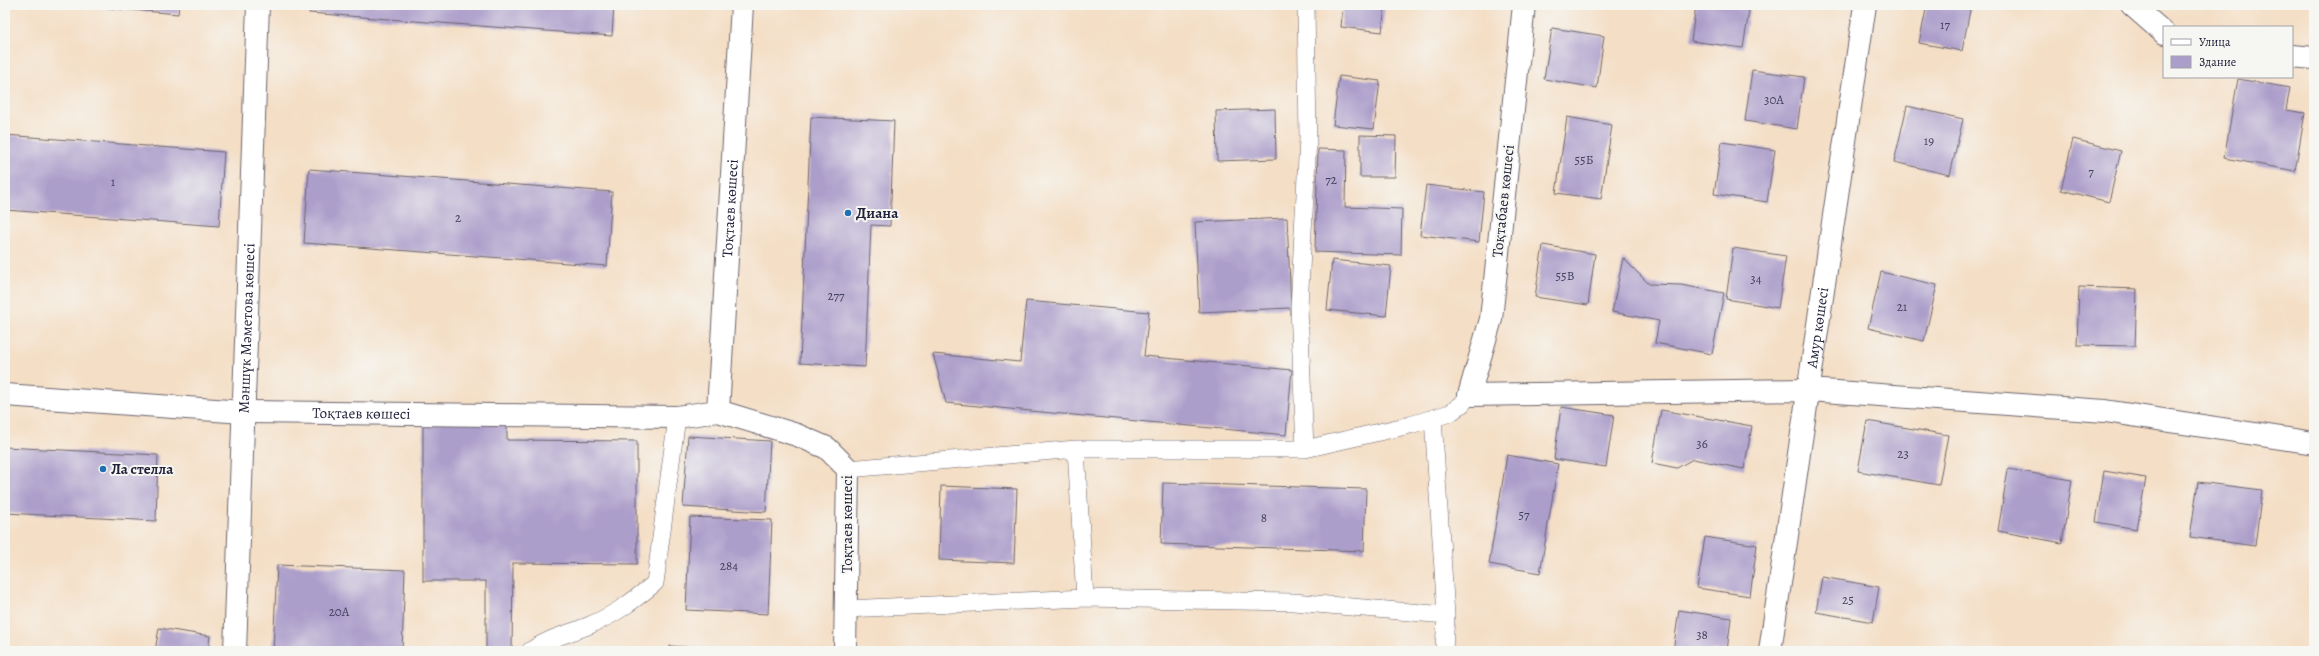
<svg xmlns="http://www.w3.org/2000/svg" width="2319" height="656" font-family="Alegreya,serif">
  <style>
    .building { fill: #ac9eca }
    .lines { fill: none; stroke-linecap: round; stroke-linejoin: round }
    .service-casing { stroke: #6c646b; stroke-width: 18 }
    .minor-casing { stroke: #6c646b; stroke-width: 24 }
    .tertiary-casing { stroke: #6c646b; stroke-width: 24 }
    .service { stroke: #fff; stroke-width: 17 }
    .minor { stroke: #fff; stroke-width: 22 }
    .tertiary { stroke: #fff; stroke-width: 22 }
    .poi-dot { fill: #1f6fb2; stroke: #f6f6f2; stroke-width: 1.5 }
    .labels { text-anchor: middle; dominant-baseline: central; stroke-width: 4; stroke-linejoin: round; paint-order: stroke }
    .number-label { font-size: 13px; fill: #44415f }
    .street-label { font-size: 15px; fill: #22223b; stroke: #f6f6f2 }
    .poi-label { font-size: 15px; font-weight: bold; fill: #22223b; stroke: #f6f6f2; text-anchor: start }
  </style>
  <rect width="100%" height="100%" fill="#f6f6f2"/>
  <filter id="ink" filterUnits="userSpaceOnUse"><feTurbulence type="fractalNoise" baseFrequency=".025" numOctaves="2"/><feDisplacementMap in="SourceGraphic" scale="8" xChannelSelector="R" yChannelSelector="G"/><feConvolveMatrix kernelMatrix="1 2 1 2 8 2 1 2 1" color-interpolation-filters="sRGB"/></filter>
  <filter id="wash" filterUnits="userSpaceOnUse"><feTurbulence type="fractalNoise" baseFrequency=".012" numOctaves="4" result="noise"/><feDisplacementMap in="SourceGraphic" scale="16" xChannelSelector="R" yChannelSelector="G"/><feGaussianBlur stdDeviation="0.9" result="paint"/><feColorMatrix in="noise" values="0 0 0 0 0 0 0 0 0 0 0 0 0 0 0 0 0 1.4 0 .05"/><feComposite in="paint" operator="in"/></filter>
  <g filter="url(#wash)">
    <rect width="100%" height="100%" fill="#f4dec5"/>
    <g id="blocks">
      <path class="building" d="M77 5H179L178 14Z
        M310 5H614L612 36 309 13Z
        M1343 5H1385L1382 32 1341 27Z
        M1696 5H1750L1743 48 1691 41Z
        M1927 5H1971L1962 51 1919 43Z
        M1552 28 1604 36 1597 88 1544 79Z
        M1752 70 1804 77 1797 129 1745 121Z
        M1339 76 1380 81 1374 129 1333 125Z
        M2238 79 2290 88 2286 110 2305 113 2295 171 2224 158Z
        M1907 106 1963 119 1950 175 1894 162Z
        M1275 109 1276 159 1217 161 1216 111Z
        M811 117 894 121 890 226 871 225 865 367 800 363Z
        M1567 117 1612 125 1601 199 1556 193Z
        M5 135 224 152 219 226 5 210Z
        M1360 135 1396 136 1395 177H1360Z
        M2073 139 2121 151 2109 202 2061 190Z
        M1722 142 1775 150 1767 202 1714 194Z
        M1318 149 1346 150 1345 207 1402 209 1401 255 1315 252Z
        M309 169 612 192 607 266 304 243Z
        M1426 185 1484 192 1479 242 1420 235Z
        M1287 218 1291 308 1199 312 1195 222Z
        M1543 245 1595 254 1588 305 1535 297Z
        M1733 248 1786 256 1778 308 1726 299Z
        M1623 258 1649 284 1681 285 1724 293 1712 354 1655 343 1659 321 1612 312Z
        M1332 260 1391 266 1386 316 1327 310Z
        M1881 272 1937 285 1924 341 1868 328Z
        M2079 287 2137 289 2135 346 2077 345Z
        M1026 301 1149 312 1144 356 1292 370 1286 435 946 403 933 354 1020 362Z
        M1561 407 1614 415 1606 467 1554 459Z
        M1661 410 1752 426 1744 469 1693 459 1677 468 1652 463Z
        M423 418 507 419V440L637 441V564L513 563 512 651H486V581H423Z
        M1867 421 1948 435 1939 485 1858 471Z
        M688 436 770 441 766 512 683 507Z
        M5 447 158 455 156 521 5 513Z
        M1507 455 1558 464 1540 573 1489 564Z
        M2008 469 2072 480 2062 543 1998 531Z
        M2104 471 2146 478 2137 529 2096 522Z
        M2198 482 2262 490 2255 546 2190 537Z
        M1163 483 1366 489 1364 551 1161 544Z
        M941 486 1017 489 1014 563 939 560Z
        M690 517 772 520 768 614 686 610Z
        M1705 537 1757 545 1750 596 1697 588Z
        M277 565 405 570 402 651H273Z
        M1822 577 1879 587 1873 622 1816 612Z
        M1679 610 1731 618 1727 651H1673Z
        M159 628 210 636 208 651H155Z
        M670 646 730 650V651H670Z
        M557 648 578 650V651H557Z"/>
    </g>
  </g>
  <g filter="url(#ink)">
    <use href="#blocks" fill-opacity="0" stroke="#6c646b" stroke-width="1"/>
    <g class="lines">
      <defs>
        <path id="service" d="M1433 418 1446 615
          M1076 449 1085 598 1293 602 1446 615 1444 651
          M1305 449 1299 307 1308 139 1306 5
          M848 469 1076 449H1305L1410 425 1450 413 1462 404 1469 395
          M846 609 1085 598
          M530 651C548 638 569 634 590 625 616 614 633 601 655 583L677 417"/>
        <g id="minor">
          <path d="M1524 5 1491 319 1469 395 1809 390 2105 411 2314 443"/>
          <path d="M2132 5 2164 33"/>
          <path d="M2292 56 2314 58"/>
          <path id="s1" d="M235 651 258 5"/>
          <path id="s2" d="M1770 651 1865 5"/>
        </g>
        <g id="tertiary">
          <path id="s3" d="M5 395 243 412 677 417 718 411 797 435 827 448 848 469 845 651"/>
          <path id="s4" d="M718 411 742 5"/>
        </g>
      </defs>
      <use href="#service" class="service-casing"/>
      <use href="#minor" class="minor-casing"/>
      <use href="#tertiary" class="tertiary-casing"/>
      <use href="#service" class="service"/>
      <use href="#minor" class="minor"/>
      <use href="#tertiary" class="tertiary"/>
    </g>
  </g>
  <g class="poi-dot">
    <circle cx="848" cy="213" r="4"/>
    <circle cx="103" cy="469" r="4"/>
  </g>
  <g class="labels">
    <g class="number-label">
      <text x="1945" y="24">17</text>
      <text x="1774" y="99">30А</text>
      <text x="1929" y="140">19</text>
      <text x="1584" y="159">55Б</text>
      <text x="2091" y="171">7</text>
      <text x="1331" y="179">72</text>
      <text x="113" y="181">1</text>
      <text x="458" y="217">2</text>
      <text x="1565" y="275">55В</text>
      <text x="1756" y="278">34</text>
      <text x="836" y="295">277</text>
      <text x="1902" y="306">21</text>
      <text x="1702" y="443">36</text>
      <text x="1903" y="453">23</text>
      <text x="1524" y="514">57</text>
      <text x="1264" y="517">8</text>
      <text x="729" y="565">284</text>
      <text x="1848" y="599">25</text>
      <text x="339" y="611">20А</text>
      <text x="1702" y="634">38</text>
    </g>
    <g class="street-label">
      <text transform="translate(1503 201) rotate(-84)">Тоқтабаев көшесі</text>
      <text stroke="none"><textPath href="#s4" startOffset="203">Тоқтаев көшесі</textPath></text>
      <text stroke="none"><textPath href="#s1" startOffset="323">Мәншүк Мәметова көшесі</textPath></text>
      <text stroke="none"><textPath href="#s2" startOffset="327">Амур көшесі</textPath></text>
      <text stroke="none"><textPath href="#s3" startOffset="357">Тоқтаев көшесі</textPath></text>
      <text transform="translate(847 524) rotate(-90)">Тоқтаев көшесі</text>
    </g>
    <g class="poi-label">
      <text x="856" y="213">Диана</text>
      <text x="111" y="469">Ла стелла</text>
    </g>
  </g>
  <rect width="2319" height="656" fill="none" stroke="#f6f6f2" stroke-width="20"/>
  <rect x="2163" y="26" width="130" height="52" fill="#f6f6f2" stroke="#a1a1a9"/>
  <rect x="2171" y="39" width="20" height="6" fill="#ffffff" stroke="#a1a1a9"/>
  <text x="2199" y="46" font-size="12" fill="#22223b">Улица</text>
  <rect x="2171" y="56" width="20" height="12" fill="#ac9eca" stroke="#a1a1a9"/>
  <text x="2199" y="66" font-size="12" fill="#22223b">Здание</text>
</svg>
